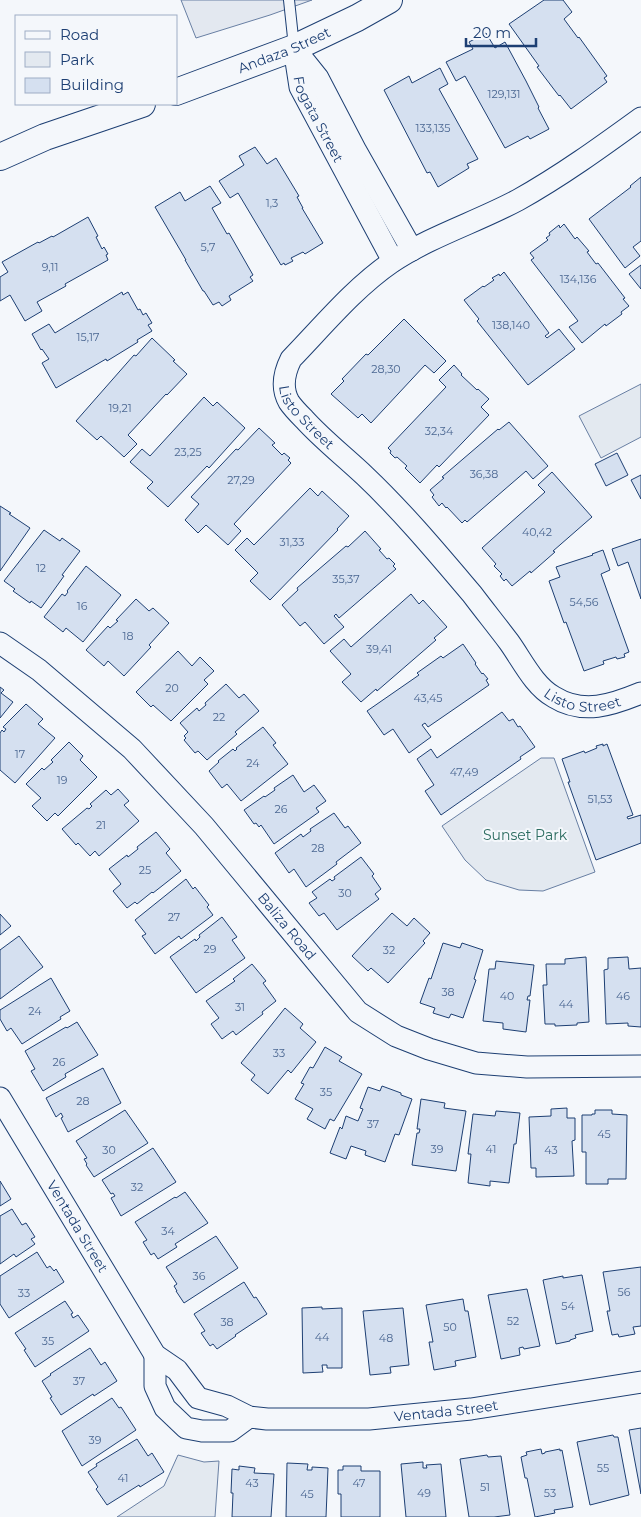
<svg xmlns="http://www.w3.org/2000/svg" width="641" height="1517" font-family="Montserrat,sans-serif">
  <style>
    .green { fill: #e3e9f0; stroke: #687fa3 }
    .parking { fill: #e3e8f0; stroke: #687fa3 }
    .building { fill: #d5e0f0; stroke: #1d3f73 }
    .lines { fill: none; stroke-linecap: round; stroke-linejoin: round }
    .service-casing { stroke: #1d3f73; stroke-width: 12 }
    .minor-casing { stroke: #1d3f73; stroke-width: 23 }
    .tertiary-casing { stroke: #1d3f73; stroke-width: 28 }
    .service { stroke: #f4f7fb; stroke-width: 10 }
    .minor { stroke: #f4f7fb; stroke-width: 21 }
    .tertiary { stroke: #f4f7fb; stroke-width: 26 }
    .labels { text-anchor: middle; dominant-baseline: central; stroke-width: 4; stroke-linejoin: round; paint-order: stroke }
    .number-label { font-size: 11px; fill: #4b6792 }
    .street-label { font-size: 14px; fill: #1d3f73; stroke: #f4f7fb }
    .park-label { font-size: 14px; fill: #2c6c60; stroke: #f4f7fb }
  </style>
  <rect width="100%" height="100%" fill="#f4f7fb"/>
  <path class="green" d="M641 384V437L601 458 579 416Z
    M541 758H554L595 872 543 891 519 890 486 880 465 860 442 826Z
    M178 1455 204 1462 219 1461 215 1517H117L164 1486Z"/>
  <path class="parking" d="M181 0H312L270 15 196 38Z"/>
  <path class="building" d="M544 0H563L572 12 564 19 578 38 579 37 607 76 604 78 607 82 571 109 560 95 559 96 537 67 539 66 509 24Z
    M486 33 495 48 505 42 526 81 539 107 538 108 549 129 530 139 528 136 505 148 465 76 456 81 446 62 473 49 469 42Z
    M440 68 448 84 439 89 478 159 467 164 469 168 438 187 430 172 427 173 384 90 409 76 412 83Z
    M255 147 267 164 276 158 299 196 297 197 303 208H302L323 243 305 254 303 252 291 258 293 261 285 265 284 263 281 265 238 193 230 198 219 181 244 165 239 156Z
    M641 177V241L633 247 640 256 625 268 589 219 631 187 630 186Z
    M210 186 221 203 212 208 227 234 229 233 253 275 250 277 253 281 229 296 231 300 222 306 219 302 213 305 204 291H203L185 260H186L155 207 180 192 185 201Z
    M88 217 98 236 96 237 102 249 104 247 108 254 106 255 108 260 65 284 66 286 37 302 42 311 25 321 10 295 0 301V277L8 272 2 262 38 242 39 243 52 236 53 237Z
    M564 224 575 239 577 237 589 251 587 252 596 264 598 263 625 298 623 299 629 306 621 312 622 314 606 326 605 324 582 343 569 327 578 321 531 260 534 258 530 253 548 240 546 238 550 235 549 233 559 225 560 228Z
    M641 265V289L629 274Z
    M504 272 549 333 545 336 547 338 559 329 575 349 528 385 477 321 479 319 464 300 483 286 484 287 494 280 492 278 499 274 500 276Z
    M122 292 123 295 128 292 138 310 140 309 143 315 146 313 152 323 148 325 152 331 137 340 138 342 107 361 106 359 56 388 42 363 49 359 42 349 41 350 32 334 49 324 55 333Z
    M404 319 446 361 434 373 425 365 371 423 362 414 358 418 331 394 344 381 342 379 366 354 368 355Z
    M152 338 175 360 173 361 187 374 167 395 166 394 128 435 137 444 124 457 101 436 97 440 76 421 134 355 136 356Z
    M454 365 462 374 461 375 477 390 478 389 489 399 481 407 489 415 439 467 437 465 420 483 405 468 407 466 397 457 395 458 390 453 391 451 388 448 446 387 439 380Z
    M204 397 213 406 217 402 245 428 209 468 207 466 168 507 147 488 153 482 130 462 142 449 150 456Z
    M509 422 548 466 533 479 526 471 467 522 465 520 462 523 447 507 446 508 442 503 439 506 432 497 434 495 430 490 444 478 442 477 498 429 499 430Z
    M259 428 275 443 272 445 282 455 284 453 290 458 288 460 291 463 234 524 241 531 228 545 206 525 198 533 185 520 199 504 191 497 236 449 238 450Z
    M617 453 628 475 606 486 595 464Z
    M552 472 592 517 553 551 555 552 531 573 530 571 512 586 506 579 504 581 500 576 502 574 494 566 496 564 482 548 545 492 538 485Z
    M641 475V499L631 480Z
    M310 488 318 496 322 491 349 516 337 529 338 530 270 600 250 581 258 573 235 550 247 538 254 545Z
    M0 506 11 513 9 514 30 528 0 571Z
    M44 530 60 541 62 538 80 551 62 575 64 576 41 608 31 601 30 603 13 591 15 589 4 581Z
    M365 531 381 549 379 550 387 559 389 558 395 564 393 566 396 569 339 618 336 614 334 616 344 627 324 644 305 622 300 626 282 605 298 590 297 588 346 546 348 547Z
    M641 539V599L628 562 618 566 612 549Z
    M603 550 610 570 601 574 629 652 624 654 625 657 617 659 616 657 603 661 604 664 584 671 566 622 564 623 549 581 560 577 556 567 593 555 592 554Z
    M86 566 121 595 83 642 66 628 63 632 44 617 62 594 65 596 68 592 67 591Z
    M411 594 419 604 423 600 447 627 434 638 436 640 377 691 376 689 361 702 342 682 351 674 330 651 344 639 351 647Z
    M136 599 149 611 153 608 169 623 149 645 151 647 124 676 108 661 104 666 86 650 108 626 110 628 118 621 116 620Z
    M463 644 476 663 475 664 482 674 483 673 488 679 486 680 489 685 428 727 425 723 422 725 431 737 409 753 393 729 384 735 367 711 419 675 417 673 441 656 443 658Z
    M178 651 192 666 200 657 214 671 204 680 208 684 171 721 153 705 151 707 136 692Z
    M226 684 239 698 244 694 259 711 235 732 237 734 207 760 198 751 195 753 184 740 186 738 184 736 188 732 180 723 197 708 199 711 206 705 205 703Z
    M0 687 4 690 1 693 13 702 0 718Z
    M26 704 43 719 38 724 55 738 15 783 0 770V733L2 730 4 732 6 729 3 727Z
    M502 712 509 721 513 719 518 727 520 726 535 747 520 757 521 759 441 815 425 791 434 785 417 759 431 749 437 758Z
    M263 727 276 743 273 745 288 764 241 801 227 784 222 788 209 771 219 762 218 761 233 749 235 751 237 749 236 748Z
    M69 742 83 756 80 760 97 777 58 816 55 813 47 821 32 806 41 798 26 784 42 768 44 770 53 762 51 760Z
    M603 744V746L607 744 633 815 627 817 628 819 641 815V843L596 860 568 782H570L562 759 584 751 585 753 597 748 596 746Z
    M293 775 304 792 314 785 326 801 316 808 319 812 274 844 261 825 259 827 256 823 254 824 244 810 264 796 265 797 275 790 274 788Z
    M118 789 129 801 124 805 139 821 99 856 95 851 90 856 78 843 76 845 62 829 87 808 89 809 92 806 90 804 106 790 111 795Z
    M334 813 345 828 348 826 361 843 336 862 337 864 306 887 294 869 289 873 275 853 301 834 303 837 311 831 310 829Z
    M156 832 170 849 166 853 181 871 153 893 152 892 137 904 135 902 127 908 113 891 121 884 109 869 127 855 128 857 138 849 137 847Z
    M361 857 374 874 372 876 381 889 375 894 379 899 337 930 324 913 319 916 309 903 317 898 312 892 330 879 332 881 335 879 334 877Z
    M186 879 193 889 195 887 209 905 207 907 213 915 181 939 179 936 155 954 142 936 146 934 135 920Z
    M392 913 407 926 414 918 430 933 423 941 425 943 388 983 371 968 368 971 352 956Z
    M0 914 11 926 0 935Z
    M222 917 237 937 232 940 245 958 196 993 170 957 195 939 196 941 200 937 199 935Z
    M19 936 43 967 0 999V950Z
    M443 943 460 948 462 943 483 950 474 979 476 980 463 1018 451 1014 449 1018 433 1013 435 1008 420 1003 429 978 431 979Z
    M586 957 589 1022 577 1023V1025L555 1026V1024H545L543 985H547L546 964H565V959Z
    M628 957 629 969 641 968V1027L628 1026V1023L606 1024 604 970 608 969V958Z
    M496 961 534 965 530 996H528L527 1000H530L526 1032 503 1029V1023L483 1021 489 969H495Z
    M252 964 266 981 263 983 276 1001 262 1012 263 1014 236 1035 233 1031 222 1039 211 1024 219 1018 206 1001 235 981 233 979Z
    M51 978 70 1011 60 1017 61 1019 22 1044 11 1028 7 1031 0 1019V1010Z
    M285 1008 303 1024 300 1028 316 1042 291 1073 288 1070 268 1094 251 1080 255 1075 241 1063Z
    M77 1022 98 1055 65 1074 66 1077 43 1091 31 1071 35 1069 25 1051 66 1027 67 1028Z
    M325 1047 342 1057 339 1061 362 1074 334 1121 330 1119 325 1129 307 1119 313 1109 295 1099 304 1084 301 1083 310 1067 313 1068Z
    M103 1068 121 1103 68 1132 61 1118 63 1117 61 1113 56 1117 46 1098Z
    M382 1086 401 1093V1095L412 1099 399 1135 395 1134 385 1162 365 1155 366 1151 351 1146 346 1159 330 1153 340 1127 342 1129 346 1116 358 1121 363 1109 360 1108 368 1087 380 1091Z
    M421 1099 445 1103 444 1108 466 1111 456 1171 412 1165 417 1133H419L420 1129H417Z
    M567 1108V1118H575V1140L572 1141 574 1176 536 1177V1168H531L529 1117 551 1116V1109Z
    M125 1110 148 1143 94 1177 86 1165 87 1164 84 1159 87 1158 76 1141Z
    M595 1110H612V1114L627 1115 626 1179H608V1184H586V1152H582V1115H592V1114H595Z
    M496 1111 520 1113 516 1144H514L509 1183 490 1181V1186L468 1183 471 1154H468L473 1114 495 1116Z
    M153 1148 176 1182 121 1216 111 1198 115 1196 113 1193 111 1194 102 1180Z
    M0 1181 11 1199 0 1206Z
    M185 1192 208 1223 175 1244 177 1247 158 1259 154 1253 151 1255 143 1242 147 1240 135 1222 175 1197 176 1198Z
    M12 1209 22 1225 26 1223 35 1237 31 1239 35 1244 16 1257 14 1254 0 1264V1216Z
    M216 1236 238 1268 184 1303 176 1291H177L174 1286 177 1284 166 1267Z
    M37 1252 47 1268 50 1266 54 1271 56 1269 64 1282 9 1318 0 1304V1276Z
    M641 1267V1326L633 1327 635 1334 619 1337 618 1334 612 1335 607 1311H610L603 1272Z
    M582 1275 593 1331 575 1335 576 1338 570 1340V1341L556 1344 543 1280 563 1276V1278Z
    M244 1282 254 1298 256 1297 267 1314 235 1335 236 1336 217 1349 213 1344 210 1346 201 1333 205 1331 194 1314Z
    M527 1289 540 1346 524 1349 523 1347 519 1348 520 1355 501 1359 488 1295Z
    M463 1299 465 1311H468L476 1357 455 1361 456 1366 434 1370 429 1342H433L426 1305Z
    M65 1301 73 1313 71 1314 73 1318 78 1315 89 1331 35 1367 24 1350 26 1349 15 1333Z
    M322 1307V1309L342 1308V1368H327V1365H322L323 1372 303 1373 302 1308Z
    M403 1308 409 1365 390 1367 391 1373 370 1375 363 1311Z
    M90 1348 101 1365 105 1362 117 1381 94 1396 93 1394 61 1415 50 1398 52 1397 42 1381 51 1375 50 1374Z
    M112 1398 119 1408 121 1407 136 1430 82 1466 62 1431Z
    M641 1428V1494L629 1430Z
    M613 1435 614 1437H618L629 1495 590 1505 577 1442Z
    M137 1439 148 1456 152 1453 164 1472 140 1487 139 1485 107 1505 96 1489 98 1487 88 1472 97 1466 96 1464Z
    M541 1449 542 1454 545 1453V1452L560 1449V1451L562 1450 573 1507 554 1510 555 1513 535 1517 527 1478H525L521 1457 527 1455 526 1452Z
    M487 1455 488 1457 501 1456 510 1515 494 1517H469L460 1459Z
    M423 1462V1468H427L426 1465 441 1464 446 1517H406L401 1464Z
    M287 1463 308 1464 307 1470H312V1467L328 1468 326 1517H286Z
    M239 1466 255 1468 254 1473 274 1474 271 1517H232L233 1493H231L232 1469 239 1470Z
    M343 1466H361V1471H380V1517H341V1494H338V1470H343Z"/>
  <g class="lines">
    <defs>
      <path id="service" d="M289 0 294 47"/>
      <g id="minor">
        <path id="s1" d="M294 48 300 87 393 261"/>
        <path d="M294 48 318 78 356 151 412 250"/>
        <path id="s2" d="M641 118C601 147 561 176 518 200 477 222 431 236 392 262 354 288 323 326 291 359 284 373 281 388 289 402 293 408 299 414 304 419 323 440 345 457 365 476 403 512 438 554 472 594 484 610 497 626 509 642 522 660 534 686 554 697 583 715 612 705 641 693"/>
        <path id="s3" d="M0 643 39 670 132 749 204 826 358 1012 396 1036 429 1049 476 1063 527 1067 641 1066"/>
        <path id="s4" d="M0 1098 155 1355 177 1370 198 1398 227 1406 249 1417 267 1419H369L471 1409 641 1382"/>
        <path d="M155 1355V1386L165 1408 186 1428 202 1431H230L249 1417"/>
      </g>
      <g id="tertiary">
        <path id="s5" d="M176 92 294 48 357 18 389 0"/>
        <path d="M0 157 45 137 142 104"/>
      </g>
    </defs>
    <use href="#service" class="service-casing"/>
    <use href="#minor" class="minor-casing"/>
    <use href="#tertiary" class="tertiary-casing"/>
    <use href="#service" class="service"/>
    <use href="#minor" class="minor"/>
    <use href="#tertiary" class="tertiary"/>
  </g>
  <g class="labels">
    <g class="number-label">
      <text x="504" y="94">129,131</text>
      <text x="433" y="128">133,135</text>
      <text x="272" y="203">1,3</text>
      <text x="208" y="247">5,7</text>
      <text x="50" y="267">9,11</text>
      <text x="578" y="279">134,136</text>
      <text x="511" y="325">138,140</text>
      <text x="88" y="337">15,17</text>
      <text x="386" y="369">28,30</text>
      <text x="120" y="408">19,21</text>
      <text x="439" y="431">32,34</text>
      <text x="188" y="452">23,25</text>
      <text x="484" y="474">36,38</text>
      <text x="241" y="480">27,29</text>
      <text x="537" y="532">40,42</text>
      <text x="292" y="542">31,33</text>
      <text x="41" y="568">12</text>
      <text x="346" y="579">35,37</text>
      <text x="584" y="602">54,56</text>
      <text x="82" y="606">16</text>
      <text x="128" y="636">18</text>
      <text x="379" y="649">39,41</text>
      <text x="172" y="688">20</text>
      <text x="428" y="698">43,45</text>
      <text x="219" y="717">22</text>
      <text x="20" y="754">17</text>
      <text x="253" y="763">24</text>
      <text x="464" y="772">47,49</text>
      <text x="62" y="780">19</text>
      <text x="600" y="799">51,53</text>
      <text x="281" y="809">26</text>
      <text x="101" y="825">21</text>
      <text x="318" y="848">28</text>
      <text x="145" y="870">25</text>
      <text x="345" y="893">30</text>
      <text x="174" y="917">27</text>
      <text x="210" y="949">29</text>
      <text x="389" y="950">32</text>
      <text x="448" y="992">38</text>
      <text x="507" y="996">40</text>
      <text x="623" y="996">46</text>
      <text x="566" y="1004">44</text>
      <text x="240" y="1007">31</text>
      <text x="35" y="1011">24</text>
      <text x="279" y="1053">33</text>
      <text x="59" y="1062">26</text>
      <text x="326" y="1092">35</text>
      <text x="83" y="1101">28</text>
      <text x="373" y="1124">37</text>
      <text x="604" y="1134">45</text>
      <text x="437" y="1149">39</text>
      <text x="491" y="1149">41</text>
      <text x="109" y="1150">30</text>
      <text x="551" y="1150">43</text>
      <text x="137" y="1187">32</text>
      <text x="168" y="1231">34</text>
      <text x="199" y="1276">36</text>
      <text x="624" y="1292">56</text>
      <text x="24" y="1293">33</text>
      <text x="568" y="1306">54</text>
      <text x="513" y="1321">52</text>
      <text x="227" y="1322">38</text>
      <text x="450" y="1327">50</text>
      <text x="322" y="1337">44</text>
      <text x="386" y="1338">48</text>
      <text x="48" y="1341">35</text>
      <text x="79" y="1381">37</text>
      <text x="95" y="1440">39</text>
      <text x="603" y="1468">55</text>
      <text x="123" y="1478">41</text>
      <text x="252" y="1483">43</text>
      <text x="359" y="1483">47</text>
      <text x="485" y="1487">51</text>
      <text x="424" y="1493">49</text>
      <text x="550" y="1493">53</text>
      <text x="307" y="1494">45</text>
    </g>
    <g class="street-label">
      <text stroke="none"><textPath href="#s5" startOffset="116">Andaza Street</textPath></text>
      <text stroke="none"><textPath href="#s1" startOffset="76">Fogata Street</textPath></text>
      <text stroke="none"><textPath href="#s2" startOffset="496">Listo Street</textPath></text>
      <text stroke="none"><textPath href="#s2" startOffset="901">Listo Street</textPath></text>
      <text stroke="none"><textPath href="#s3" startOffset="405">Baliza Road</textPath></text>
      <text stroke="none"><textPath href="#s4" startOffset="150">Ventada Street</textPath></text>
      <text stroke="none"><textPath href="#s4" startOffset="614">Ventada Street</textPath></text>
    </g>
    <g class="park-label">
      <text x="525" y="835">Sunset Park</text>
    </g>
  </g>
  <rect x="15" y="15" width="162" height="90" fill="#f4f7fb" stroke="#9eadc5"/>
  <rect x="25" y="31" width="25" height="8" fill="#f4f7fb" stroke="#9eadc5"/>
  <text x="60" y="40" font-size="15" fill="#1d3f73">Road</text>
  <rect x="25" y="52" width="25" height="15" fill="#e3e9f0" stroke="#9eadc5"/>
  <text x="60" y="65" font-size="15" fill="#1d3f73">Park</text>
  <rect x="25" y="78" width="25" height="15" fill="#d5e0f0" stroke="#9eadc5"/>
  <text x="60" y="90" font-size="15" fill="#1d3f73">Building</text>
  <path d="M466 38v8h70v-8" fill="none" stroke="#1d3f73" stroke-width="2.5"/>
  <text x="473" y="38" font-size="15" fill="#1d3f73" stroke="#f4f7fb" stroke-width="4" paint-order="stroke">20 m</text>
</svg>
